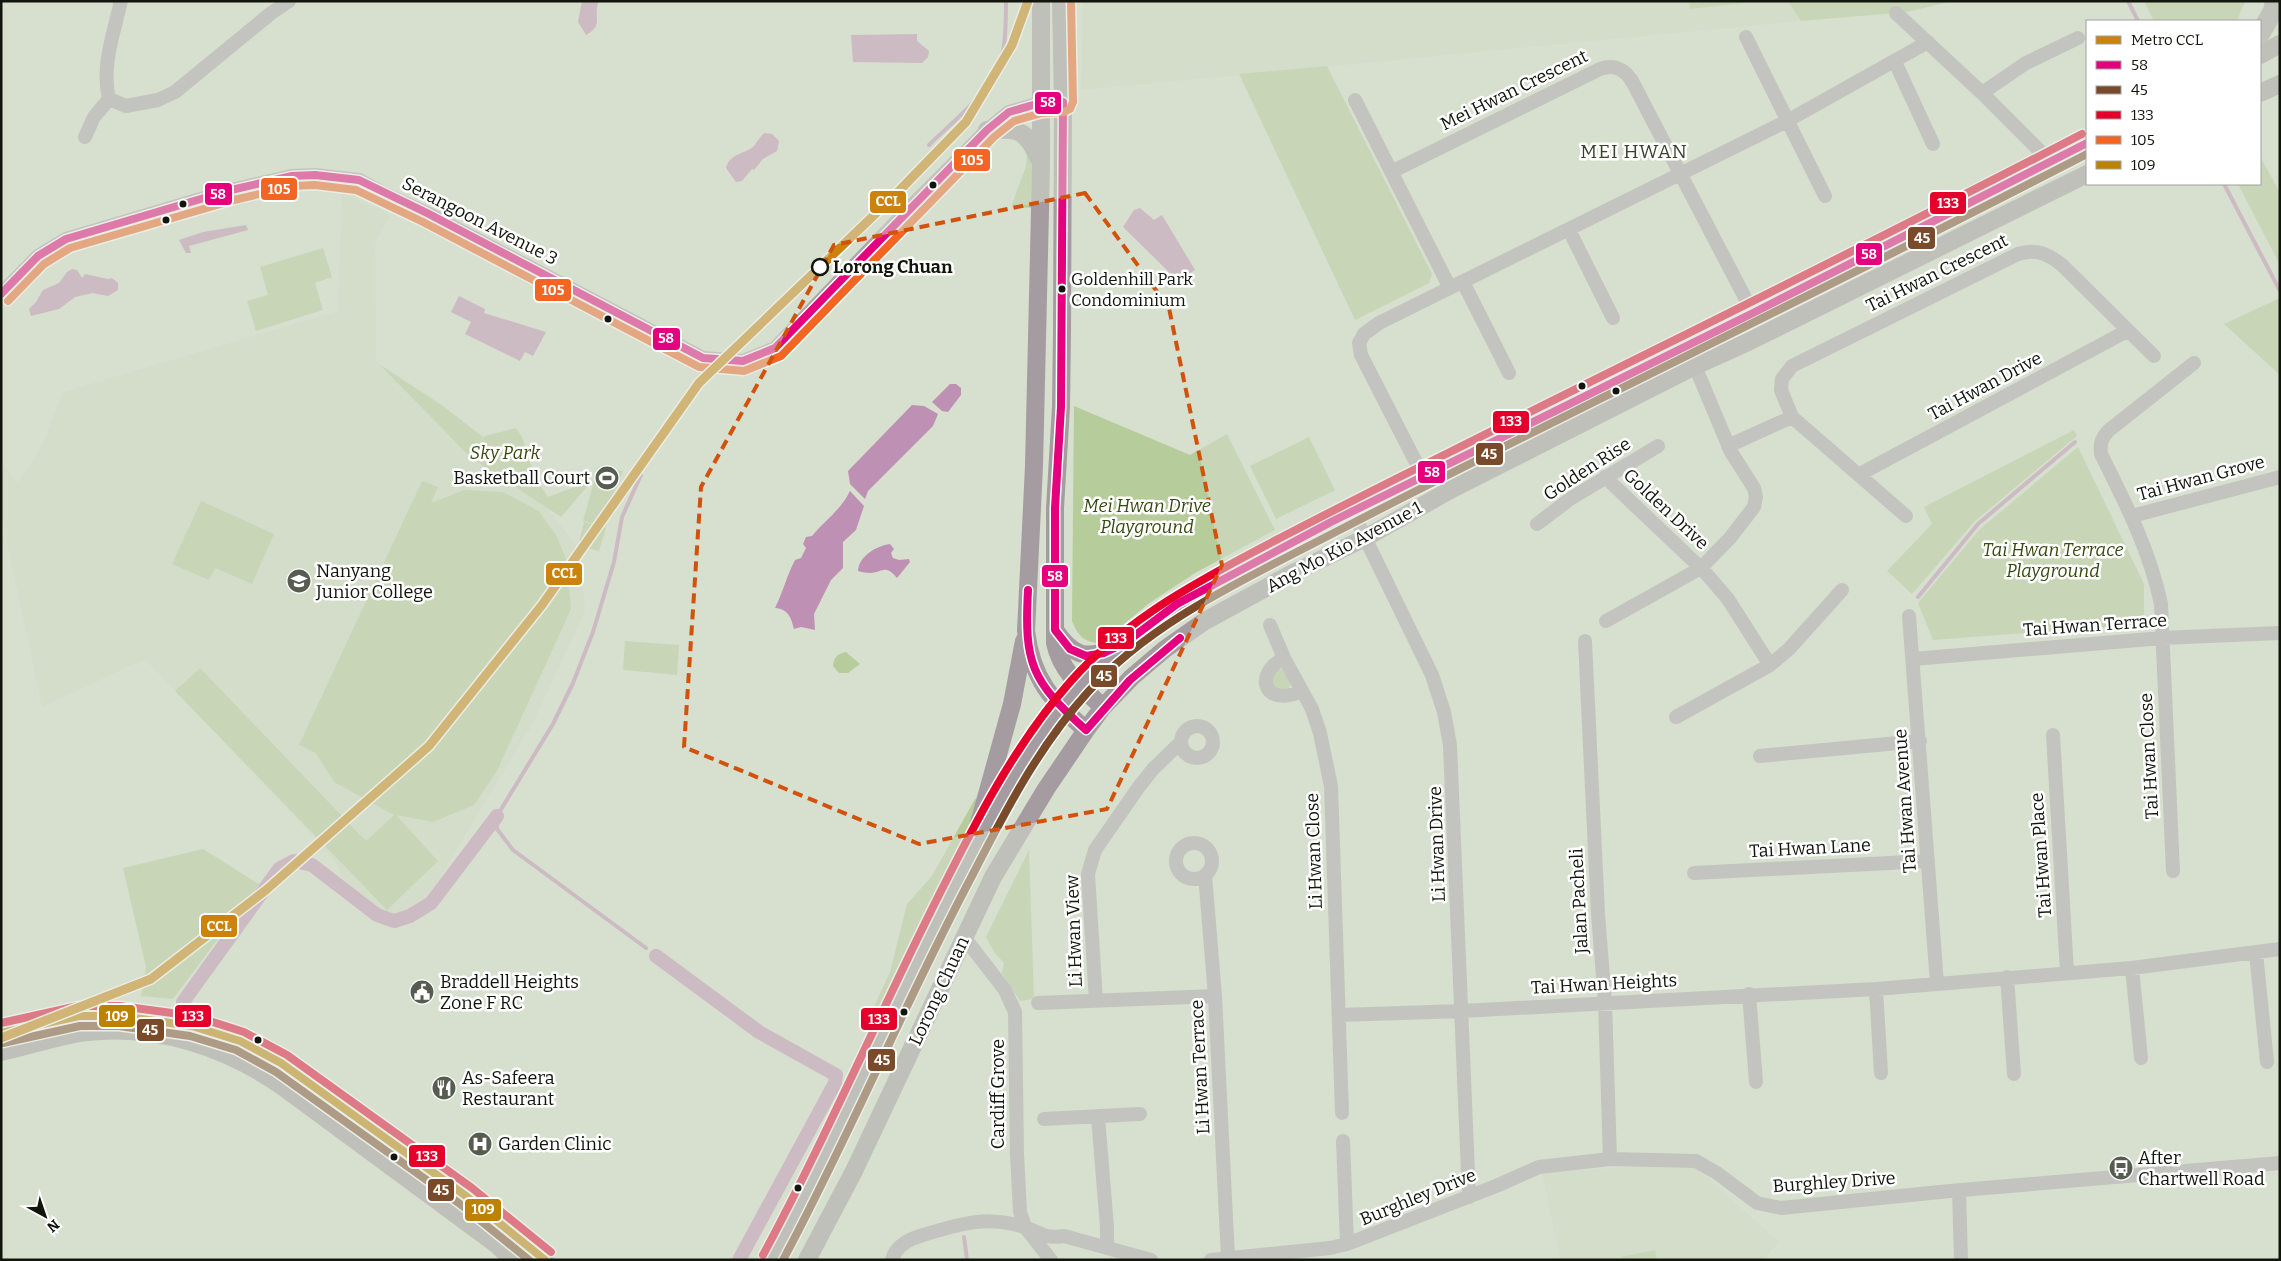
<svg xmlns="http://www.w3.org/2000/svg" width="2281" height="1261" font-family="Bitter,serif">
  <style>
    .built { fill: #d0dcc1 }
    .green { fill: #b6cc9a }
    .water { fill: #be91b4 }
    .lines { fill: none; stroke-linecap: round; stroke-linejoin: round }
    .stream { stroke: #be91b4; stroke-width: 4 }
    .canal { stroke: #be91b4; stroke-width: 14 }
    .minor { stroke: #aca4aa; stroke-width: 14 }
    .major { stroke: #a49ca0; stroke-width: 18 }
    .highway { stroke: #a7a0a2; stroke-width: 20 }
    .bus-1-casing { stroke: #fff; stroke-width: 11 }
    .bus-2-casing { stroke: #fff; stroke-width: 11 }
    .bus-3-casing { stroke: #fff; stroke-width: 11 }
    .bus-4-casing { stroke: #fff; stroke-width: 11 }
    .bus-5-casing { stroke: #fff; stroke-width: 11 }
    .bus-1 { stroke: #e5007d; stroke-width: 8 }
    .bus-2 { stroke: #7a4b2a; stroke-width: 8 }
    .bus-3 { stroke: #e4002b; stroke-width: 8 }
    .bus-4 { stroke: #f26522; stroke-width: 8 }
    .bus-5 { stroke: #be8203; stroke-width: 8 }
    .metro-1-casing { stroke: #fff; stroke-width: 12 }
    .metro-1 { stroke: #cb830d; stroke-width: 9 }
    .marked { fill: none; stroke: #d2520c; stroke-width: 4; stroke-dasharray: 10 6; stroke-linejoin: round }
    .bus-dot { fill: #11150b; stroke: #fff; stroke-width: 2 }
    .stop-dot { fill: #fff; stroke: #11150b; stroke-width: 2.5 }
    .labels { text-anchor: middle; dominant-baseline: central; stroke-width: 5; stroke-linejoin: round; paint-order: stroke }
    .bus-label { font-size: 17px; fill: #11150b; stroke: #fff; text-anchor: start }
    .street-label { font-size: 18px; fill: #11150b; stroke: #fff }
    .stop-label { font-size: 18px; font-weight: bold; fill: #11150b; stroke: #fff; text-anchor: start }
    .park-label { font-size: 18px; font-style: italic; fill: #354a0f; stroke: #fff }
    .poi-label { font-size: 18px; fill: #11150b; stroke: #fff; text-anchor: start }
    .neighbourhood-label { font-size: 19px; letter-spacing: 1px; fill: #38432b; stroke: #fff }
    .line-badge { stroke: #fff; stroke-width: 2 }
    .badge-label { font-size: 14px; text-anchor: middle; font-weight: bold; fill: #fff }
  </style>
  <rect width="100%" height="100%" fill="#d7dfcf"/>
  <path class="built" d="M1083 1H1788L1801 21 1081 90Z
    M342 193 390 215 375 243 376 361 470 457 546 506 580 551 585 611 532 725 430 893 413 907 397 914 373 907 346 887 338 866 314 837 145 659 42 707 1 514V461L18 483 44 442 63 392 338 311Z
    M1686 1164 1696 1168 1779 1242 1763 1260H1560L1542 1172Z"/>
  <path class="green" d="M1689 1H1744V3L1690 9Z
    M1788 1H1953L1907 12 1801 21Z
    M2144 1H2245L2238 18 2235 21H2154Z
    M1327 66 1432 274 1429 283 1355 320 1239 74Z
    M1016 129C1047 143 1040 180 1040 208L1011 207 1026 166 1027 152 1010 135 995 139 961 177 962 168 990 139Z
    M2260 156 2280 193V265L2238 184H2260Z
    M323 248 332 277 315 283 323 310 256 331 247 301 268 295 260 267Z
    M2280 298V375L2224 324Z
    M379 364 443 406 483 437 480 442 485 436 516 428 522 437 535 477 548 497 593 480 561 517 470 457Z
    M1074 406 1190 455 1227 434 1275 530 1195 573 1148 604 1101 643C1085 643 1078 636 1072 621Z
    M2074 430 2077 436 1975 521 1912 594 1887 571 1932 524 1924 507Z
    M1309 437 1335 490 1276 519 1250 466Z
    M2078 447 2144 584V624L1933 640 1918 603 1979 530Z
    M598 467 623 471 616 489 609 488 616 490 606 527 583 521Z
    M422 481 438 487 431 503 464 490 503 492 539 511 557 537 566 559 571 609 497 771 474 805 433 822 396 815 438 861 387 910 175 691 200 668 366 841 394 815 334 782 316 753 299 745Z
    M201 501 274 534 252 584 215 568 209 580 172 564Z
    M584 522 606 528 599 551 578 546Z
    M625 641 679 645 677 675 623 670Z
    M846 652 860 664 848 673H839L833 666C834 657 837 654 846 652Z
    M1282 669 1292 683 1287 690 1272 687 1271 675 1278 670Z
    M991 796 883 1026 872 1011 890 972 907 904 932 876 975 799Z
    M203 849 259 884 173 999 141 996 146 967 123 868Z
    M1029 850 1034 999 1020 1001 1002 973 1004 963 994 952 986 937Z
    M1655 1250 1657 1260H1622L1621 1257Z"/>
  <path class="water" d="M582 1H599C592 17 605 24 586 35L578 22Z
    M917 34V41L929 51 928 57 922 63 853 62 851 35Z
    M764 133 772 134 779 141 777 151 763 159 754 170 752 169 742 181 736 182 726 168C730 153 745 154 754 146 757 142 760 137 764 133Z
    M1140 208 1154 220 1162 215 1195 270 1182 278 1178 274 1174 277 1123 227 1134 210Z
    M246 225 248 230 189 246 191 253H186L179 240 203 232Z
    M72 269 77 270 82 278 85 274 108 279 112 278 118 283V290L108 296 93 293 75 297 59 309 31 316 29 309 36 302 43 290 59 283 67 272Z
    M459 296 485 309 484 313 546 332 533 356 525 352 520 361 465 334 471 322 451 312Z
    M950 384H956L961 388V395L948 412 942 411 932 402Z
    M912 405 924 406 938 414 933 426 868 491 865 499 850 484 848 471Z
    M850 491 864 506 856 530 843 542V568L831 580 814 614 815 630 801 627 794 629C791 617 788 609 775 608 783 592 787 575 795 560L801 558 806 548 803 544 806 537 812 536C824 521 841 510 850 491Z
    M890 544 894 549 891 553 893 558 899 560 909 559 910 562 897 578C885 564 884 572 870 573 867 573 861 572 858 571 859 556 876 546 890 544Z"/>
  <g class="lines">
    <path class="stream" d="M2128 1 2138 21
      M929 145C955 119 995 90 1003 52 1006 35 1006 18 1006 1
      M2224 184 2280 291
      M641 475 622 517 614 562 593 632 573 683 553 724 497 816V829L513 850 646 948
      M1918 597 1978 524 2075 442
      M964 1237 967 1260"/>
    <path class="canal" d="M656 956 759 1032 836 1075 835 1083 739 1260
      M183 1002 279 869 294 861 312 865 377 915 394 921 410 916 431 903 497 816"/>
    <path class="minor" d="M1896 13 1982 93 2051 162
      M1746 37 1825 196
      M1895 62 1933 144
      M1982 93 2026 63 2078 38
      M109 99 126 106 158 100 175 92 270 14 289 1
      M109 99C101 67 114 32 121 1
      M1355 100 1450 288
      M85 137 94 117 109 99
      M1391 172 1600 69C1614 64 1624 69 1632 81L1753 313
      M1569 230 1613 318
      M1463 282 1509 373
      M1 294 38 256 66 239 231 190 292 176 315 175 359 180 381 192 427 213 703 358 743 361 775 348 912 205 987 130 1009 112 1040 103 1063 102
      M1728 446 1792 417
      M1860 474 2127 331
      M1423 476 1361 355 1359 343 1364 334 1379 323 1787 121 1928 42
      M1605 477 1704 571 1728 599 1770 665
      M1352 511 1432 675 1444 712 1450 745 1469 1197
      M1906 516 1792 417 1781 390 1782 379 1792 366 2018 254C2036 248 2048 254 2062 265L2154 356
      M2132 516 2280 477
      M1537 524 1570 499 1658 446
      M1909 616 1937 983
      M1606 621 1701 568 1730 538 1754 507 1756 497 1754 488 1731 452 1695 366
      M1270 625 1284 658 1312 709 1320 733 1331 786 1342 1113
      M1585 641 1598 914 1605 1002 1610 1159
      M1284 658C1252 675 1265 708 1302 691
      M1913 659 2162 638 2280 633
      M1676 717 1770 665 1789 649 1842 590
      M1181 742a16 16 0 1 1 32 0a16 16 0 1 1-32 0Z
      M2053 735 2067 972
      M1760 756 1920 741
      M1176 861a18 18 0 1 1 36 0a18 18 0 1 1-36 0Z
      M2173 871 2161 604C2150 551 2125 502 2101 454 2100 444 2101 439 2108 431L2194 363
      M1694 873 1928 861
      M1205 875 1215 996 1228 1258
      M964 937 1005 990 1015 1012 1017 1154 1020 1212 1025 1227 1051 1260
      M2256 953 2267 1062
      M2132 968 2141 1058
      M2007 977 2014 1074
      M1876 989 1881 1073
      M1749 994 1756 1082
      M1096 1001 1088 874 1095 850 1138 788 1153 769 1181 742
      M1038 1003 1215 996
      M1339 1015 1462 1011 1876 989 2132 968 2280 949
      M1098 1117 1107 1227V1247
      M1044 1119 1140 1114
      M1343 1141 1347 1244
      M1959 1190 1961 1260
      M892 1260C896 1245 910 1239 923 1235 960 1224 986 1215 1024 1227 1042 1233 1044 1239 1064 1236L1151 1260
      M1211 1260 1330 1248 1347 1244 1496 1186 1539 1167 1610 1159 1696 1161 1717 1173 1757 1203 1781 1208 1950 1191 2280 1163"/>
    <path class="major" d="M1041 1V168L1034 466 1026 631C1032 679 1051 700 1086 730
      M1061 1 1063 102 1062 333 1061 407 1055 508V643C1061 672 1082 688 1103 707
      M2260 55 2280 44
      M2260 93 2280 84
      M987 130C1020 129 1025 128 1039 159
      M1055 630C1072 655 1085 661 1113 648
      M978 827 1012 704 1024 641
      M1 1033 79 1016H120L192 1026 240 1041 281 1063 466 1196 545 1260
      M1 1052C30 1046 59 1035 87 1032 156 1024 227 1047 283 1087L496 1244 513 1260
      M772 1260C839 1139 892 1009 955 886 992 816 1026 747 1079 687 1132 627 1201 591 1271 554 1338 519 1405 485 1473 451 1678 350 1884 249 2087 143
      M807 1260 854 1171 993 877 1046 789 1086 730 1103 707 1132 677 1165 649 1205 621 1293 573 1365 538 1452 489 1695 366 1748 342 2087 174"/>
    <path class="highway" d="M2260 34 2273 11 2275 1"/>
    <defs>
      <path id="bus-1" d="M1 294 38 256 66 239 231 190 292 176 315 175 359 180 427 213 703 358 743 361 775 348 987 130 1009 112 1040 103 1063 102 1061 407 1055 508V630L1070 649 1086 656 1104 653 1125 643 1177 604 1331 522 1753 313 2087 143
        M1028 590C1024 663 1031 681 1086 730L1130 680 1180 638"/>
      <path id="bus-2" d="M3 1043 80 1026H119L190 1036 236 1050 276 1072 460 1204 529 1260
        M783 1260C851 1133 906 1000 973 874 1006 810 1039 746 1088 692 1142 632 1215 594 1287 557 1340 530 1393 502 1446 476 1660 368 1875 264 2087 154"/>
      <path id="bus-3" d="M1 1023 78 1006H120L194 1016 244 1032 287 1055 472 1188 551 1252
        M763 1255C825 1140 876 1021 934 905 973 827 1013 746 1071 681 1128 617 1205 577 1280 538 1336 509 1393 480 1450 452 1661 346 1873 243 2082 134"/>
      <path id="bus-4" d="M8 301 44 264 70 248 234 200 293 186 315 185 356 190 423 222 699 367 744 371 781 356 994 137 1014 121 1042 113 1064 112 1070 109 1073 102 1071 1"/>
      <path id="bus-5" d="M1 1033 79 1016H120L192 1026 240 1041 281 1063 466 1196 545 1260"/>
    </defs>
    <use href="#bus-1" class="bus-1-casing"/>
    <use href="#bus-2" class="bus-2-casing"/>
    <use href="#bus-3" class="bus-3-casing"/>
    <use href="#bus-4" class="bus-4-casing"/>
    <use href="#bus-5" class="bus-5-casing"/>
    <use href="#bus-1" class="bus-1"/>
    <use href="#bus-2" class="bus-2"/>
    <use href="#bus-3" class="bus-3"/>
    <use href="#bus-4" class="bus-4"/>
    <use href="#bus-5" class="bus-5"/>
    <defs>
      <path id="metro-1" d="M1 1038 151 979 266 890 429 746 542 605 699 383 895 195 966 122 1012 45 1028 1"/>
    </defs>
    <use href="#metro-1" class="metro-1-casing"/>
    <use href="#metro-1" class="metro-1"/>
  </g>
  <path d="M0 0H2281V1261H0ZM1085 193 1169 308 1222 565 1107 809 919 844 684 747 701 487 834 245Z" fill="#d7dfcf" fill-opacity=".55" fill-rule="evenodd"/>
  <path class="marked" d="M1085 193 1169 308 1222 565 1107 809 919 844 684 747 701 487 834 245Z"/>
  <defs>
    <symbol id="stadium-disc" viewBox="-11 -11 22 22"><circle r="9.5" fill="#565c50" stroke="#fff"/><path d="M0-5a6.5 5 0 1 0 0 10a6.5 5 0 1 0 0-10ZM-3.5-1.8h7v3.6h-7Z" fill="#fff"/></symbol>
    <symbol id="university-disc" viewBox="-11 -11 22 22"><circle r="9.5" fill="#565c50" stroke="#fff"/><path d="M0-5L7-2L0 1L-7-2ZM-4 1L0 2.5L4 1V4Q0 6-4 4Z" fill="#fff"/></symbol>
    <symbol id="civic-disc" viewBox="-11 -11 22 22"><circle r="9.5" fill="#565c50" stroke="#fff"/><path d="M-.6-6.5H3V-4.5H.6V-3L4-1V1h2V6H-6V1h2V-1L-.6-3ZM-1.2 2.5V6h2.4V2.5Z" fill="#fff"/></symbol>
    <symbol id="restaurant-disc" viewBox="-11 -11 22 22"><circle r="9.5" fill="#565c50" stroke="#fff"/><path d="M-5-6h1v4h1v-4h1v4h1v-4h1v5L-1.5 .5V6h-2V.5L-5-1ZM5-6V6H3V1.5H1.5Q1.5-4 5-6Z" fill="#fff"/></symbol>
    <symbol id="hospital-disc" viewBox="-11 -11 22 22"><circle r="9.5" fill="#565c50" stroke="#fff"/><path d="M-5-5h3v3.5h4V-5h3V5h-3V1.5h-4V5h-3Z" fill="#fff"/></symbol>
    <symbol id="bus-disc" viewBox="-11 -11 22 22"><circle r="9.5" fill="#565c50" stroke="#fff"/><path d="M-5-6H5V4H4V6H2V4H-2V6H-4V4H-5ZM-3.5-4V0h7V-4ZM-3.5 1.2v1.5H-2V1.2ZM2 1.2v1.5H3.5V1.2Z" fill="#fff"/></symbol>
  </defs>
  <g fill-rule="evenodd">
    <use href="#stadium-disc" x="593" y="464" width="28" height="28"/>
    <use href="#university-disc" x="285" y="567" width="28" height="28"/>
    <use href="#civic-disc" x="408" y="978" width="28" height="28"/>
    <use href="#restaurant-disc" x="430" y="1074" width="28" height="28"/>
    <use href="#hospital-disc" x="466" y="1130" width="28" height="28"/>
    <use href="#bus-disc" x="2107" y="1154" width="28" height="28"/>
  </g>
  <g class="bus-dot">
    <circle cx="933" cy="185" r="4.5"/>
    <circle cx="183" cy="204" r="4.5"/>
    <circle cx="166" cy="220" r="4.5"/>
    <circle cx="1062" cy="289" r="4.5"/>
    <circle cx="608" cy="319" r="4.5"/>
    <circle cx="1582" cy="386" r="4.5"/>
    <circle cx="1616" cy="391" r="4.5"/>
    <circle cx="904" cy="1012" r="4.5"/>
    <circle cx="258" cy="1040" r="4.5"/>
    <circle cx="394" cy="1157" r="4.5"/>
    <circle cx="798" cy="1188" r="4.5"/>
  </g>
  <circle class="stop-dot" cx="820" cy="267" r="8"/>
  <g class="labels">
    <g class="bus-label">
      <text x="1071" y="279">Goldenhill Park<tspan x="1071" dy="21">Condominium</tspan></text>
    </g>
    <g class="street-label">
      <text transform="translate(1514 90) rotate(-26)">Mei Hwan Crescent</text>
      <text transform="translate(480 221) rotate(27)">Serangoon Avenue 3</text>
      <text transform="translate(1937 273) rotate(-26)">Tai Hwan Crescent</text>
      <text transform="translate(1985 386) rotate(-28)">Tai Hwan Drive</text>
      <text transform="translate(1587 469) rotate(-33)">Golden Rise</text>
      <text transform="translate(2201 478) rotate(-15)">Tai Hwan Grove</text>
      <text transform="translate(1666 509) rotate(43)">Golden Drive</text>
      <text transform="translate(1344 547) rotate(-28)">Ang Mo Kio Avenue 1</text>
      <text transform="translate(2095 625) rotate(-4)">Tai Hwan Terrace</text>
      <text transform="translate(2149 756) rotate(-93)">Tai Hwan Close</text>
      <text transform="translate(1905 801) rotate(-94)">Tai Hwan Avenue</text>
      <text transform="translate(1437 844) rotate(-92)">Li Hwan Drive</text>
      <text transform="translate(1810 848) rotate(-3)">Tai Hwan Lane</text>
      <text transform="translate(1314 851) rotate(-92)">Li Hwan Close</text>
      <text transform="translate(2041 855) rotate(-94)">Tai Hwan Place</text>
      <text transform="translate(1579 901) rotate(-93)">Jalan Pacheli</text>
      <text transform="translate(1074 931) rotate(-92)">Li Hwan View</text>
      <text transform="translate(1604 984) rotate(-3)">Tai Hwan Heights</text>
      <text transform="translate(939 991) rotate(-65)">Lorong Chuan</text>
      <text transform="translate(1200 1067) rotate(-93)">Li Hwan Terrace</text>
      <text transform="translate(998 1094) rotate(-90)">Cardiff Grove</text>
      <text transform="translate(1834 1182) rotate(-4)">Burghley Drive</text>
      <text transform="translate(1418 1197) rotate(-22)">Burghley Drive</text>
    </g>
    <g class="stop-label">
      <text x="833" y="267">Lorong Chuan</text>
    </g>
    <g class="park-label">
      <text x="505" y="453">Sky Park</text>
      <text x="1147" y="506">Mei Hwan Drive<tspan x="1147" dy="21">Playground</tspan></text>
      <text x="2053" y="550">Tai Hwan Terrace<tspan x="2053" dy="21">Playground</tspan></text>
    </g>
    <g class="poi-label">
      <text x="590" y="478" text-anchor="end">Basketball Court</text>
      <text x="316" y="571">Nanyang<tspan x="316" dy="21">Junior College</tspan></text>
      <text x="440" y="982">Braddell Heights<tspan x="440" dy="21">Zone F RC</tspan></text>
      <text x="462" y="1078">As-Safeera<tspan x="462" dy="21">Restaurant</tspan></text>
      <text x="498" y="1144">Garden Clinic</text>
      <text x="2138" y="1158">After<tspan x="2138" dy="21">Chartwell Road</tspan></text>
    </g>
    <g class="neighbourhood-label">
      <text x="1634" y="151">MEI HWAN</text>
    </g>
  </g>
  <g class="line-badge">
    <rect x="1034" y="91" width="28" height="24" rx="5" fill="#e5007d"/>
    <rect x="953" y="148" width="38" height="24" rx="5" fill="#f26522"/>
    <rect x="260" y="177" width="38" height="24" rx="5" fill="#f26522"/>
    <rect x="204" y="182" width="29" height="24" rx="5" fill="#e5007d"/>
    <rect x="869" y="190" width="38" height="24" rx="5" fill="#cb830d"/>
    <rect x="1929" y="191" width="38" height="24" rx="5" fill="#e4002b"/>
    <rect x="1907" y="226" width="29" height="24" rx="5" fill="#7a4b2a"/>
    <rect x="1855" y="242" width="28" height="24" rx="5" fill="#e5007d"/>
    <rect x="534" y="278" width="38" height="24" rx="5" fill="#f26522"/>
    <rect x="652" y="327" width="29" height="24" rx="5" fill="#e5007d"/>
    <rect x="1492" y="410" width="38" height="24" rx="5" fill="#e4002b"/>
    <rect x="1475" y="442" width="29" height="24" rx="5" fill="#7a4b2a"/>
    <rect x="1417" y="460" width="29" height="24" rx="5" fill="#e5007d"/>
    <rect x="545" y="562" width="38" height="24" rx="5" fill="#cb830d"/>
    <rect x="1041" y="564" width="28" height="24" rx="5" fill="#e5007d"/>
    <rect x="1097" y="626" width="38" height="24" rx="5" fill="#e4002b"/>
    <rect x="1090" y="664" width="28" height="24" rx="5" fill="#7a4b2a"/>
    <rect x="200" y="914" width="38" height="24" rx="5" fill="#cb830d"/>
    <rect x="174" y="1004" width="38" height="24" rx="5" fill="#e4002b"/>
    <rect x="98" y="1004" width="38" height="24" rx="5" fill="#be8203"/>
    <rect x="860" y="1007" width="38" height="24" rx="5" fill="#e4002b"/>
    <rect x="136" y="1018" width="29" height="24" rx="5" fill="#7a4b2a"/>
    <rect x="867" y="1048" width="29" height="24" rx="5" fill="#7a4b2a"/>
    <rect x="408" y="1144" width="38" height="24" rx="5" fill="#e4002b"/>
    <rect x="427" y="1178" width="28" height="24" rx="5" fill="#7a4b2a"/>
    <rect x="464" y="1198" width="38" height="24" rx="5" fill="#be8203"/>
  </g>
  <g class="badge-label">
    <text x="1048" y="107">58</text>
    <text x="972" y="165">105</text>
    <text x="279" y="194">105</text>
    <text x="218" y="199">58</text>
    <text x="888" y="206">CCL</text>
    <text x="1948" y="208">133</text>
    <text x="1922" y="243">45</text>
    <text x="1869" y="259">58</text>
    <text x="553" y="295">105</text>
    <text x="666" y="343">58</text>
    <text x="1511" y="426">133</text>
    <text x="1489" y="459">45</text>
    <text x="1432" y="477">58</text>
    <text x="564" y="578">CCL</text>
    <text x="1055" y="581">58</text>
    <text x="1116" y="643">133</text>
    <text x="1104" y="681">45</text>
    <text x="219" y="931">CCL</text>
    <text x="193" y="1021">133</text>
    <text x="117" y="1021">109</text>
    <text x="879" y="1024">133</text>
    <text x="150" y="1035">45</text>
    <text x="882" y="1065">45</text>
    <text x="427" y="1161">133</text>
    <text x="441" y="1195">45</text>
    <text x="483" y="1214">109</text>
  </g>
  <rect width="2281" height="1261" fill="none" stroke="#11150b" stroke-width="5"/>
  <rect x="2086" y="20" width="175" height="165" fill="#ffffff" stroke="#a0a19d"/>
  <rect x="2096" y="36" width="25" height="8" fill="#cb830d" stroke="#a0a19d"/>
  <text x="2131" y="45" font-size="15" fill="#11150b">Metro CCL</text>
  <rect x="2096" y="61" width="25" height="8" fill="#e5007d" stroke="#a0a19d"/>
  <text x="2131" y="70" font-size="15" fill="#11150b">58</text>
  <rect x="2096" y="86" width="25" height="8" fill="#7a4b2a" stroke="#a0a19d"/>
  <text x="2131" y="95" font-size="15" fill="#11150b">45</text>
  <rect x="2096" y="111" width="25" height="8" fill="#e4002b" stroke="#a0a19d"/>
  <text x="2131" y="120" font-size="15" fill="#11150b">133</text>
  <rect x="2096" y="136" width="25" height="8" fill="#f26522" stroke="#a0a19d"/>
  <text x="2131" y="145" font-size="15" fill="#11150b">105</text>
  <rect x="2096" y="161" width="25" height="8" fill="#be8203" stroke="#a0a19d"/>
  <text x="2131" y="170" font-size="15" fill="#11150b">109</text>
  <g transform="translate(45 1216) rotate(140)" stroke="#ffffff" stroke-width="4" paint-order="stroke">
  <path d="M0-4L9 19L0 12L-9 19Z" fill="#11150b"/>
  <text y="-8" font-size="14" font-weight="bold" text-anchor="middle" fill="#11150b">N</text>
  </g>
</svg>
